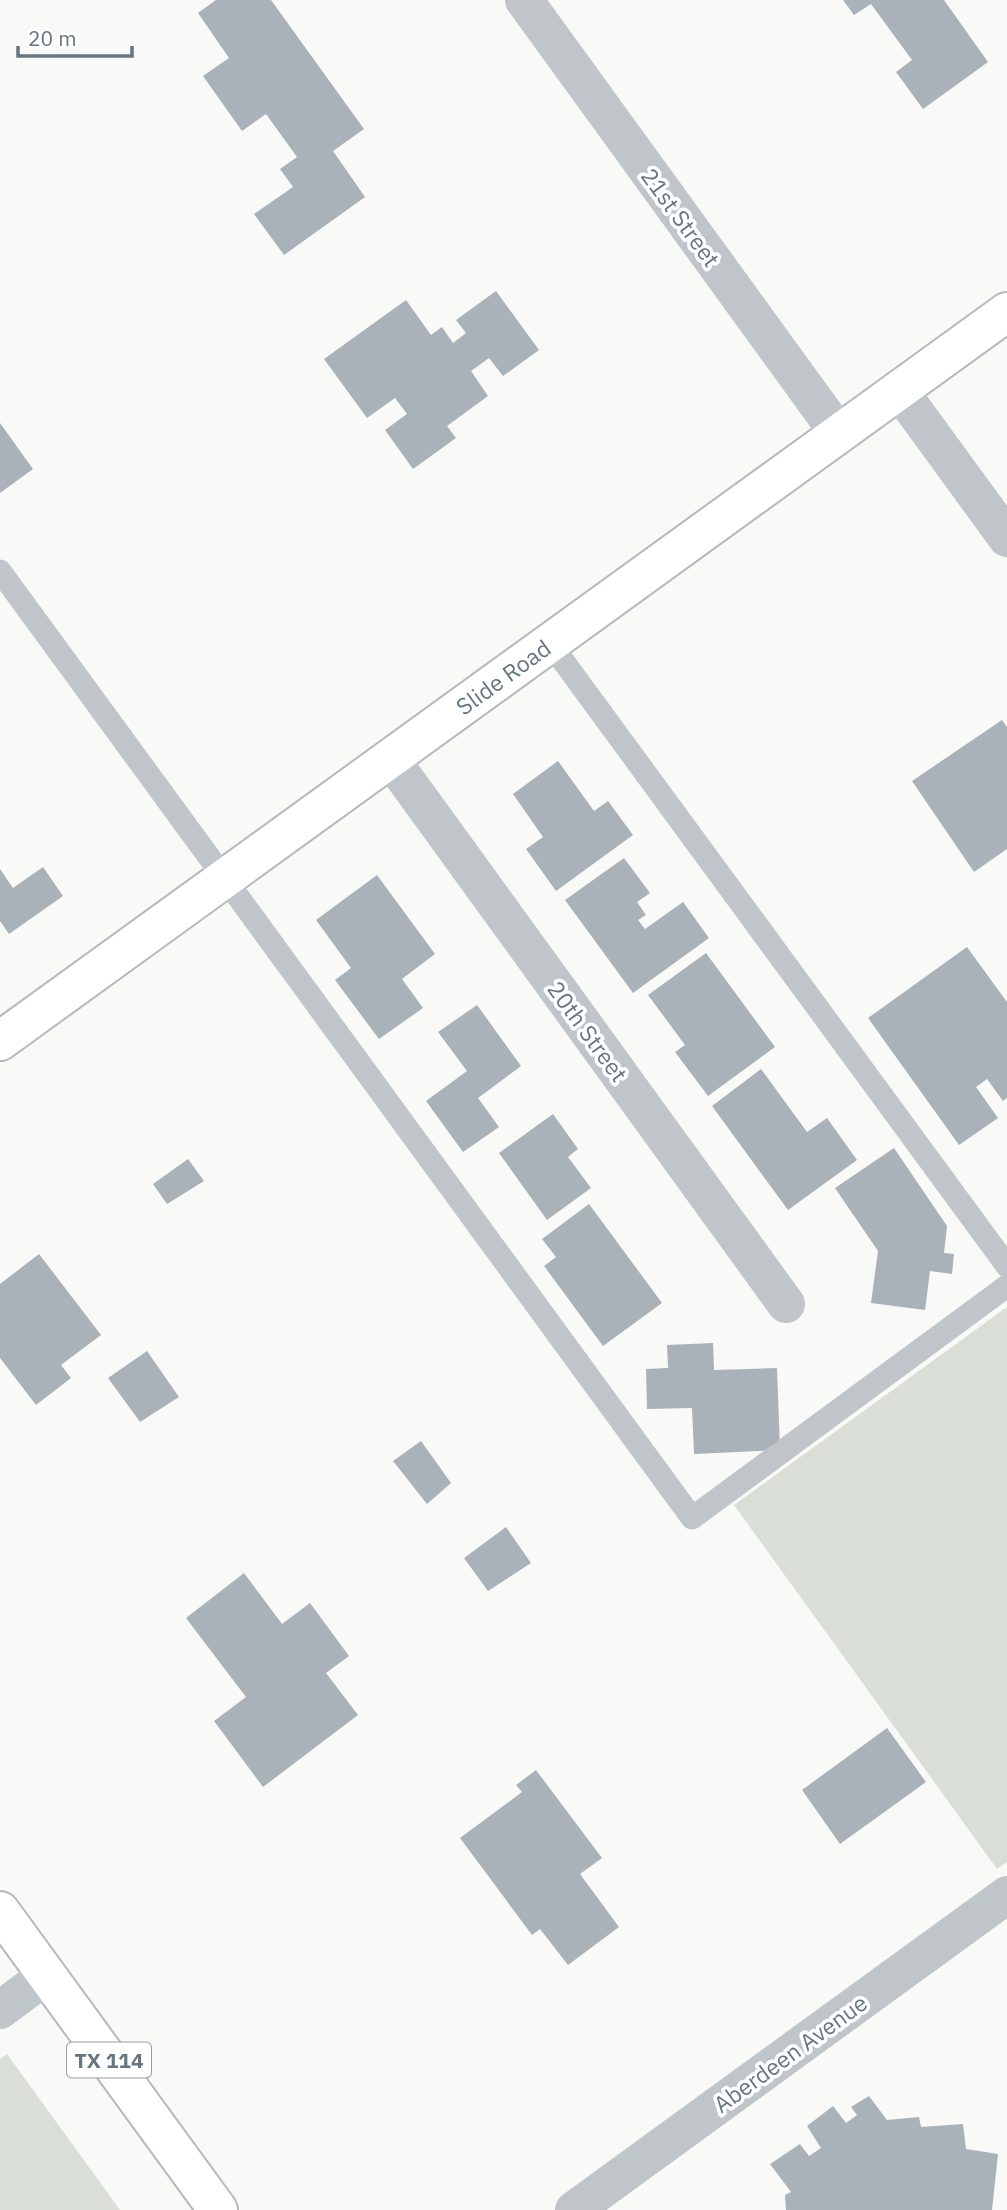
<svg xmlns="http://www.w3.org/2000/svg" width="1007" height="2210" font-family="'IBM Plex Sans',sans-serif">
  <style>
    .green { fill: #d9ded6 }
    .building { fill: #a9b2b8 }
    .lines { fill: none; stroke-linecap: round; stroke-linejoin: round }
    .secondary-casing { stroke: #b3b9bd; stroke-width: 42 }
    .primary-casing { stroke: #b4b9bd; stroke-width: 42 }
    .service { stroke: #c0c5c9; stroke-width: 23 }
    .minor { stroke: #c0c5c9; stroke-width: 38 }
    .secondary { stroke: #fff; stroke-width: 38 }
    .primary { stroke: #fff; stroke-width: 38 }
    .labels { text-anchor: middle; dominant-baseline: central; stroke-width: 7; stroke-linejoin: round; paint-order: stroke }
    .shield { fill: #fff; stroke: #939fa7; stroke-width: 2 }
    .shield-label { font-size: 21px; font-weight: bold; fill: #657681 }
    .street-label { font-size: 23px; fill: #657681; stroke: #fff }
  </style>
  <rect width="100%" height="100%" fill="#f9f9f7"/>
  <path class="green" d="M1007 1307V1862L997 1869 734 1505Z
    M7 2054 120 2210H0V2059Z"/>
  <path class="building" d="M216 0H271L364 129 333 151 365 197 284 255 254 214 293 187 280 169 297 157 266 114 242 131 203 76 229 58 198 13Z
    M843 0H944L988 62 923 109 896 72 912 60 871 4 854 15Z
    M496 291 539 350 503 376 489 358 471 371 488 396 447 426 456 438 413 469 385 430 407 414 395 398 367 418 324 359 406 300 431 335 442 327 453 343 466 333 456 320Z
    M0 423 33 469 0 493Z
    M1002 720 1007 727V849L974 872 912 781Z
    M558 761 594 811 608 801 633 835 556 891 526 849 543 837 513 794Z
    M624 858 650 893 637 902 646 915 638 920 645 929 683 902 709 938 633 993 565 900Z
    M43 867 63 896 9 934 0 921V869L13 888Z
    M377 875 435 954 402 979 423 1008 379 1039 335 980 351 968 316 920Z
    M967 947 1007 1002V1098L1003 1101 987 1079 976 1087 998 1118 959 1145 868 1018Z
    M706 953 775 1047 708 1096 675 1052 685 1045 648 995Z
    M477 1005 521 1066 478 1098 499 1127 463 1152 426 1101 467 1071 438 1032Z
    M761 1069 807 1132 827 1118 857 1160 788 1210 712 1106Z
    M553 1114 578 1149 568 1157 591 1188 547 1220 499 1153Z
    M894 1148 947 1226 944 1253 954 1254 952 1274 930 1271 925 1310 871 1303 878 1251 835 1188Z
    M188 1159 204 1181 167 1204 153 1184Z
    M589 1204 662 1303 603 1346 544 1266 556 1257 542 1239Z
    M39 1254 101 1335 61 1365 71 1378 36 1405 0 1358V1284Z
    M713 1343 714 1370 777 1368 780 1450 694 1454 692 1408 647 1409 646 1369 668 1368 667 1345Z
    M147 1351 179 1397 140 1422 108 1378Z
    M421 1441 451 1483 427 1504 393 1461Z
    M506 1527 531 1563 488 1591 464 1558Z
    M244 1573 282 1624 310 1603 349 1656 326 1673 358 1715 263 1787 214 1721 246 1697 186 1618Z
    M887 1728 926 1782 840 1844 802 1790Z
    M536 1770 602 1858 580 1874 619 1927 568 1965 540 1929 532 1935 460 1838 522 1792 516 1785Z
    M869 2096 887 2120 919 2117 921 2127 963 2124 966 2149 998 2154 992 2210H786L785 2195 791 2192 770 2164 800 2144 809 2156 821 2148 807 2126 833 2106 846 2123 857 2115 851 2107Z"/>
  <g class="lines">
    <defs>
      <g id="secondary">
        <path id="s1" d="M0 1041 1007 312"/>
      </g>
      <path id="primary" d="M0 1911 218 2210"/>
    </defs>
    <use href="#secondary" class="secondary-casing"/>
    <use href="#primary" class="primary-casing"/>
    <path class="service" d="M0 571 692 1518 1007 1286
      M550 643 1007 1266"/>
    <path class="minor" d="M524 0 839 434
      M899 390 1007 538
      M390 758 786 1304
      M0 2010 47 1975
      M574 2210 1007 1895"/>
    <use href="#secondary" class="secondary"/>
    <use href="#primary" class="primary"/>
  </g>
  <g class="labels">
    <rect class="shield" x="67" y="2042.5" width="84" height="35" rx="5"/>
    <g class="shield-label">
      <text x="109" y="2060">TX 114</text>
    </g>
    <g class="street-label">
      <text transform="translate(681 217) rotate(54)">21st Street</text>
      <text stroke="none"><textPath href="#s1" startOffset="621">Slide Road</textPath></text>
      <text transform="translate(588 1031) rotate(54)">20th Street</text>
      <text transform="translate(790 2053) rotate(-36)">Aberdeen Avenue</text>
    </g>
  </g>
  <path d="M18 46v10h114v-10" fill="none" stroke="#657681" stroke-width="3.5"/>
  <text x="28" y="46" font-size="21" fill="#657681" stroke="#ffffff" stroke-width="5" paint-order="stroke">20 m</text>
</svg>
